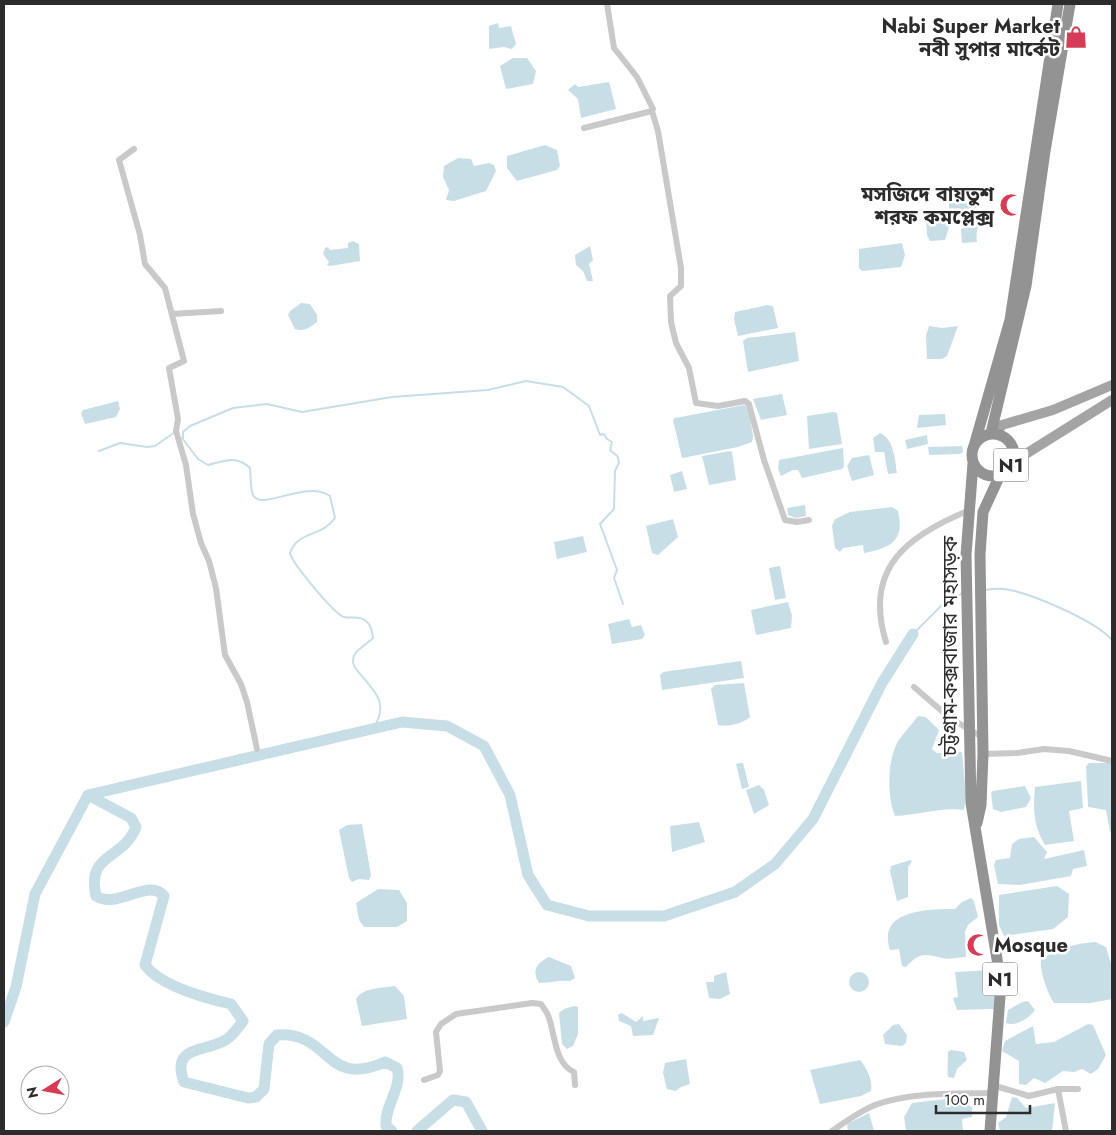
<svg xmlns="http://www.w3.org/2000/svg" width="1116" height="1135" font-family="Jost,'Noto Sans Bengali',sans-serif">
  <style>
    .water { fill: #c8dee7 }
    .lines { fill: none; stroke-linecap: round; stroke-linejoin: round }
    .stream { stroke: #c8dee7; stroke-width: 2 }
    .river { stroke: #c8dee7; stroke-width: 11 }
    .street { stroke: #c9c9c9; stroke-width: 6 }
    .primary { stroke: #a4a4a4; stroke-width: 10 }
    .highway { stroke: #939393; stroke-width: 11 }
    .labels { text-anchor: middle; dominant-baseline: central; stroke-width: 5; stroke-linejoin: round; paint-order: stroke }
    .shield { fill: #fff; stroke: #6b6b6b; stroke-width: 1 }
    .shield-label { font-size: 19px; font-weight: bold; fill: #2c2c2c }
    .poi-label { font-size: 20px; font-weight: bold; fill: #2c2c2c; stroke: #fff; text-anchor: end }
    .street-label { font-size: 20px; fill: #2c2c2c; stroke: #fff }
  </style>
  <rect width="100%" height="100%" fill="#fff"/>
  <path class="water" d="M498 23 499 28 511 26 516 44 512 49 504 47 489 49V26Z
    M513 58H527L536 71 533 84 506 89 500 66Z
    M609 82 616 109 581 118 578 99 568 90 575 84 578 87Z
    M545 145 557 150 560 166 557 170 517 181 507 168V156Z
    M458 158 471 159 474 166 489 163 494 165 496 171 486 191 454 201 446 200 449 190 443 177 444 166Z
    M971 186 975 194 978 210C971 219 959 216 949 216V191Z
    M944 216 947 217 949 227 945 240 930 241 927 235 926 219Z
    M978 216C980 226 975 232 977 242L962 243 961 229 969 226 970 218Z
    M353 241 359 244 360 261 330 266 327 265 329 262 323 254 325 248 328 247 330 250 348 248V243Z
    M902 243 905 255 901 267 862 271 859 268V249Z
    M590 246 593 260 589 264 593 281H587L583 271 576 265 575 255Z
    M301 303 310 304 317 315V322C310 327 305 332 295 329L288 315 290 311Z
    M767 305 773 306 778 328 738 336 734 319 735 312Z
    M929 326 942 328 958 326 947 356 942 359H927L926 336Z
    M795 332 799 361 748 372 743 341 747 338Z
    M782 394 787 415 761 420 753 399Z
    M118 401 120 409 116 417 85 424 81 413 83 410Z
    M744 405 748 407 753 435 752 442 738 447 682 458 673 420 675 418Z
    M833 412 837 413 842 444 809 449 807 416Z
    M945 414 946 425 917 428 919 415Z
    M880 433C894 439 895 460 897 473L888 474 884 452H875L873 438Z
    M927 435 928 444 907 449 905 440Z
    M962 446 963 452 960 454 929 455 928 447Z
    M843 448 844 467 842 469 802 478 798 470H793L781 476 778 469 779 460Z
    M730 451 732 452 736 480 709 485 702 456Z
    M869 455 874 475 852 481 847 466 852 458Z
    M682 471 687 489 674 492 670 475Z
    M805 505 806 516 796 518 788 515 787 508Z
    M892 507 898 511C905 541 891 548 864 553L863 545 843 548 840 552 835 548 832 526 835 519 850 512Z
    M673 519 678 537 658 555 652 553 646 526Z
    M583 536 587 552 557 559 554 542Z
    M780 566 786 598 775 600 769 568Z
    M788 602 792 616 791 628 756 635 751 610Z
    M629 619 632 627 641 625 645 635 642 639 612 644 608 624Z
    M741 661 744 678 662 690 660 675 663 672Z
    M744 683 750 717C742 724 728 727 718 725L711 689 715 685Z
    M918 716 926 717 939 730 932 749 937 753 962 752 966 795 964 810C941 807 919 815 895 816 887 796 887 761 898 741 904 733 912 724 918 716Z
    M740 763H743L749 787 742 789 736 764Z
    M1089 763H1112V831L1110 832 1106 810 1088 807 1086 766Z
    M1081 781 1083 808 1069 811 1074 841 1045 845C1033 826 1033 808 1035 787Z
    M759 785 764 790 769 805 754 814 746 790Z
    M1025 786 1031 798 1026 807 1001 812 993 809 991 793 993 791Z
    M699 822 705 842 672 852 670 826Z
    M362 824 371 875 369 880 359 879 352 882 349 878 339 830 347 825Z
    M1034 837 1047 852 1044 859 1084 850 1087 866 1073 869 1071 876 1020 885 998 884 994 865 996 860 1010 858 1012 844 1019 839Z
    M910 860 912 861 908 867V897L897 901 890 871 891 866Z
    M1057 886 1069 894 1068 917 1053 929 1004 936 999 925V895Z
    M378 889 399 890 407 903V921L397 927H364L359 920 356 903Z
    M971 898 974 901 978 917 968 925 965 932 966 957C959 957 949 960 942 958 924 954 920 952 906 967L902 966 899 949 890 950C877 910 927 909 955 909L962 902Z
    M1095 942 1106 947 1112 967V999L1091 1003H1054C1048 994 1039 970 1041 960 1058 947 1075 944 1095 942Z
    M549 957 571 966 575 978 570 981C559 980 551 983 539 983 531 970 537 963 549 957Z
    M992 970 996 998 994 1009 957 1010 953 998 958 997 955 972Z
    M849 982a10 10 0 1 1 20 0a10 10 0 1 1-20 0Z
    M726 972 730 994 720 999 709 998 706 982H714V976Z
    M395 986 404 996 407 1019 362 1026 356 999C363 987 383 988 395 986Z
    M1028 1001 1035 1010C1030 1018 1015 1027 1006 1023L1008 1010 1022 1002Z
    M574 1006 578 1007V1034L573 1046 567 1049 562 1044 559 1013 564 1009Z
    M622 1013 636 1022 643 1016V1021L659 1018 653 1035 633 1036 631 1026 619 1021 618 1015Z
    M899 1024 907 1035 906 1043 902 1046 885 1044 883 1035 893 1025Z
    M1088 1024 1093 1025 1106 1055 1098 1069 1091 1074 1082 1069 1074 1072 1063 1071 1045 1083 1034 1078 1026 1085 1019 1084V1061L1002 1051 1005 1041 1033 1026 1036 1044 1054 1042Z
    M951 1050 964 1052 967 1060 957 1069 954 1078 948 1077C947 1073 948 1058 948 1052Z
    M686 1059 690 1084 681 1087 676 1091 667 1089 663 1073 665 1063Z
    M860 1060C867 1069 873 1080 871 1091L861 1096 820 1104 810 1070Z
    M1012 1097 1017 1098 1026 1108 1055 1103 1052 1131H1000L998 1123 1006 1117Z
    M946 1099H957L972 1107V1117L962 1119 963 1131H906L904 1117 912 1103Z
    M869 1113 874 1131H848L847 1124Z"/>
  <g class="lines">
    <path class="stream" d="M182 438 198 459 208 465C225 461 236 455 250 468 251 476 250 488 253 495 261 512 306 479 330 496L335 518C321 538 298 530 290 553 292 563 334 614 344 617 351 619 359 615 366 621 372 626 372 632 373 638 364 647 349 652 354 666 370 689 392 699 373 729
      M183 439V432L190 426 233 408 267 404 302 412 392 397 488 390 526 381 563 387 589 406 600 435 604 434 607 439 612 442 610 450 618 457 619 463 615 471 614 509 600 524 617 570 614 578 623 604
      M99 451 120 443 147 447 155 446 175 432
      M985 590C991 589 998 588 1004 589 1029 592 1096 621 1112 640
      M913 634 946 601 963 593"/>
    <path class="river" d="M88 795 131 818 136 827C123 861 86 852 96 896 117 910 149 877 164 896L145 965C160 986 205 998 231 1004L243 1021C238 1028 233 1035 227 1039 207 1053 170 1044 184 1082L248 1098 256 1097 264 1089 269 1044 277 1035C331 1031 324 1089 385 1062L397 1068C403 1087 384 1106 386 1126L392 1131
      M4 1022 16 987 35 894 88 795 402 722 447 726 484 746 510 795 528 875 547 905 589 916H664L735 892 775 864 813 819 882 683 913 634
      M417 1131 453 1100 466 1102 482 1131"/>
    <path class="street" d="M652 111 658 131 681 268V286L670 296 671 322 676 343 689 368 696 403 718 406 745 401 749 404 764 460 785 520 797 522 809 520
      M584 128 652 111 653 109 637 77 614 48 607 4
      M134 149 119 160 140 235 145 264 165 288 184 361 169 368 178 419 176 431 186 465 193 514 201 543 209 561 216 588 225 655 241 684 247 702 257 749
      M172 314 221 311
      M886 642C863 568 908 535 970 510
      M914 687 950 718 982 737
      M983 754 1017 753 1044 749 1069 751 1112 761
      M424 1080 438 1075 440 1071 436 1032 441 1024 456 1014 532 1003 541 1004C544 1009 548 1013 549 1018 555 1035 555 1064 574 1072L575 1085
      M992 1085 1029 1096 1058 1089H1078
      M1058 1089 1066 1131
      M832 1131C845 1122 860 1111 875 1105 911 1092 954 1094 991 1093"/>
    <path class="primary" d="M996 434 1002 425 1053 410 1112 385
      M1013 462 1112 400"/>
    <path class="highway" d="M991 433 1026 286 1045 151 1070 4
      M972 455a21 21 0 1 1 42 0a21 21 0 1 1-42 0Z
      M974 446 1010 320 1058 4
      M973 463 966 555 971 803 1001 983 990 1131
      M977 823 981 805 983 754 980 554 983 512 1000 475"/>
  </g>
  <defs>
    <symbol id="shop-bare" viewBox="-9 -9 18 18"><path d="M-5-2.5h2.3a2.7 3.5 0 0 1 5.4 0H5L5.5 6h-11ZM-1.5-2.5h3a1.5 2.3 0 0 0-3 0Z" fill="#d53c55" stroke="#fff" stroke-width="2.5" paint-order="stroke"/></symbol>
    <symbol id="mosque-bare" viewBox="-9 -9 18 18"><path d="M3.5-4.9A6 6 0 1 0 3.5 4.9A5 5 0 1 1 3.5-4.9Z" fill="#d53c55" stroke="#fff" stroke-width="2.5" paint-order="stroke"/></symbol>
  </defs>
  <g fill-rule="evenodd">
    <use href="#shop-bare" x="1060" y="21" width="32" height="32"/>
    <use href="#mosque-bare" x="995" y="189" width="32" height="32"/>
    <use href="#mosque-bare" x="962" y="929" width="32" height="32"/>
  </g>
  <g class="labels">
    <g class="shield">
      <rect x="993.5" y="448.5" width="35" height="33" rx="4"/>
      <rect x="982.5" y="962.5" width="35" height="33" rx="4"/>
    </g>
    <g class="shield-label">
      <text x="1011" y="465">N1</text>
      <text x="1000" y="979">N1</text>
    </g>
    <g class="poi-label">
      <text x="1060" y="26">Nabi Super Market<tspan x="1060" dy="23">নবী সুপার মার্কেট</tspan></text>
      <text x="994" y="194">মসজিদে বায়তুশ<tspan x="994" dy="23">শরফ কমপ্লেক্স</tspan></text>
      <text x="994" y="945" text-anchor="start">Mosque</text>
    </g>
    <g class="street-label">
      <text transform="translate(950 646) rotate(-90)">চট্টগ্রাম-কক্সবাজার মহাসড়ক</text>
    </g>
  </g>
  <rect width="1116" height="1135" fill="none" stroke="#2c2c2c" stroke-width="10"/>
  <g transform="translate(45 1090) rotate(259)"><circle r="24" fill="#ffffff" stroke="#ababab"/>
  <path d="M0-4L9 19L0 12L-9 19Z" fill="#d53c55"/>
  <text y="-8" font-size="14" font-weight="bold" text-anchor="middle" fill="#2c2c2c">N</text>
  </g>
  <path d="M936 1105v8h94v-8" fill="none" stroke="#2c2c2c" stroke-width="2.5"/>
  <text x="944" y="1105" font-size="15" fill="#2c2c2c" stroke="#ffffff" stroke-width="4" paint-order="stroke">100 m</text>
</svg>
